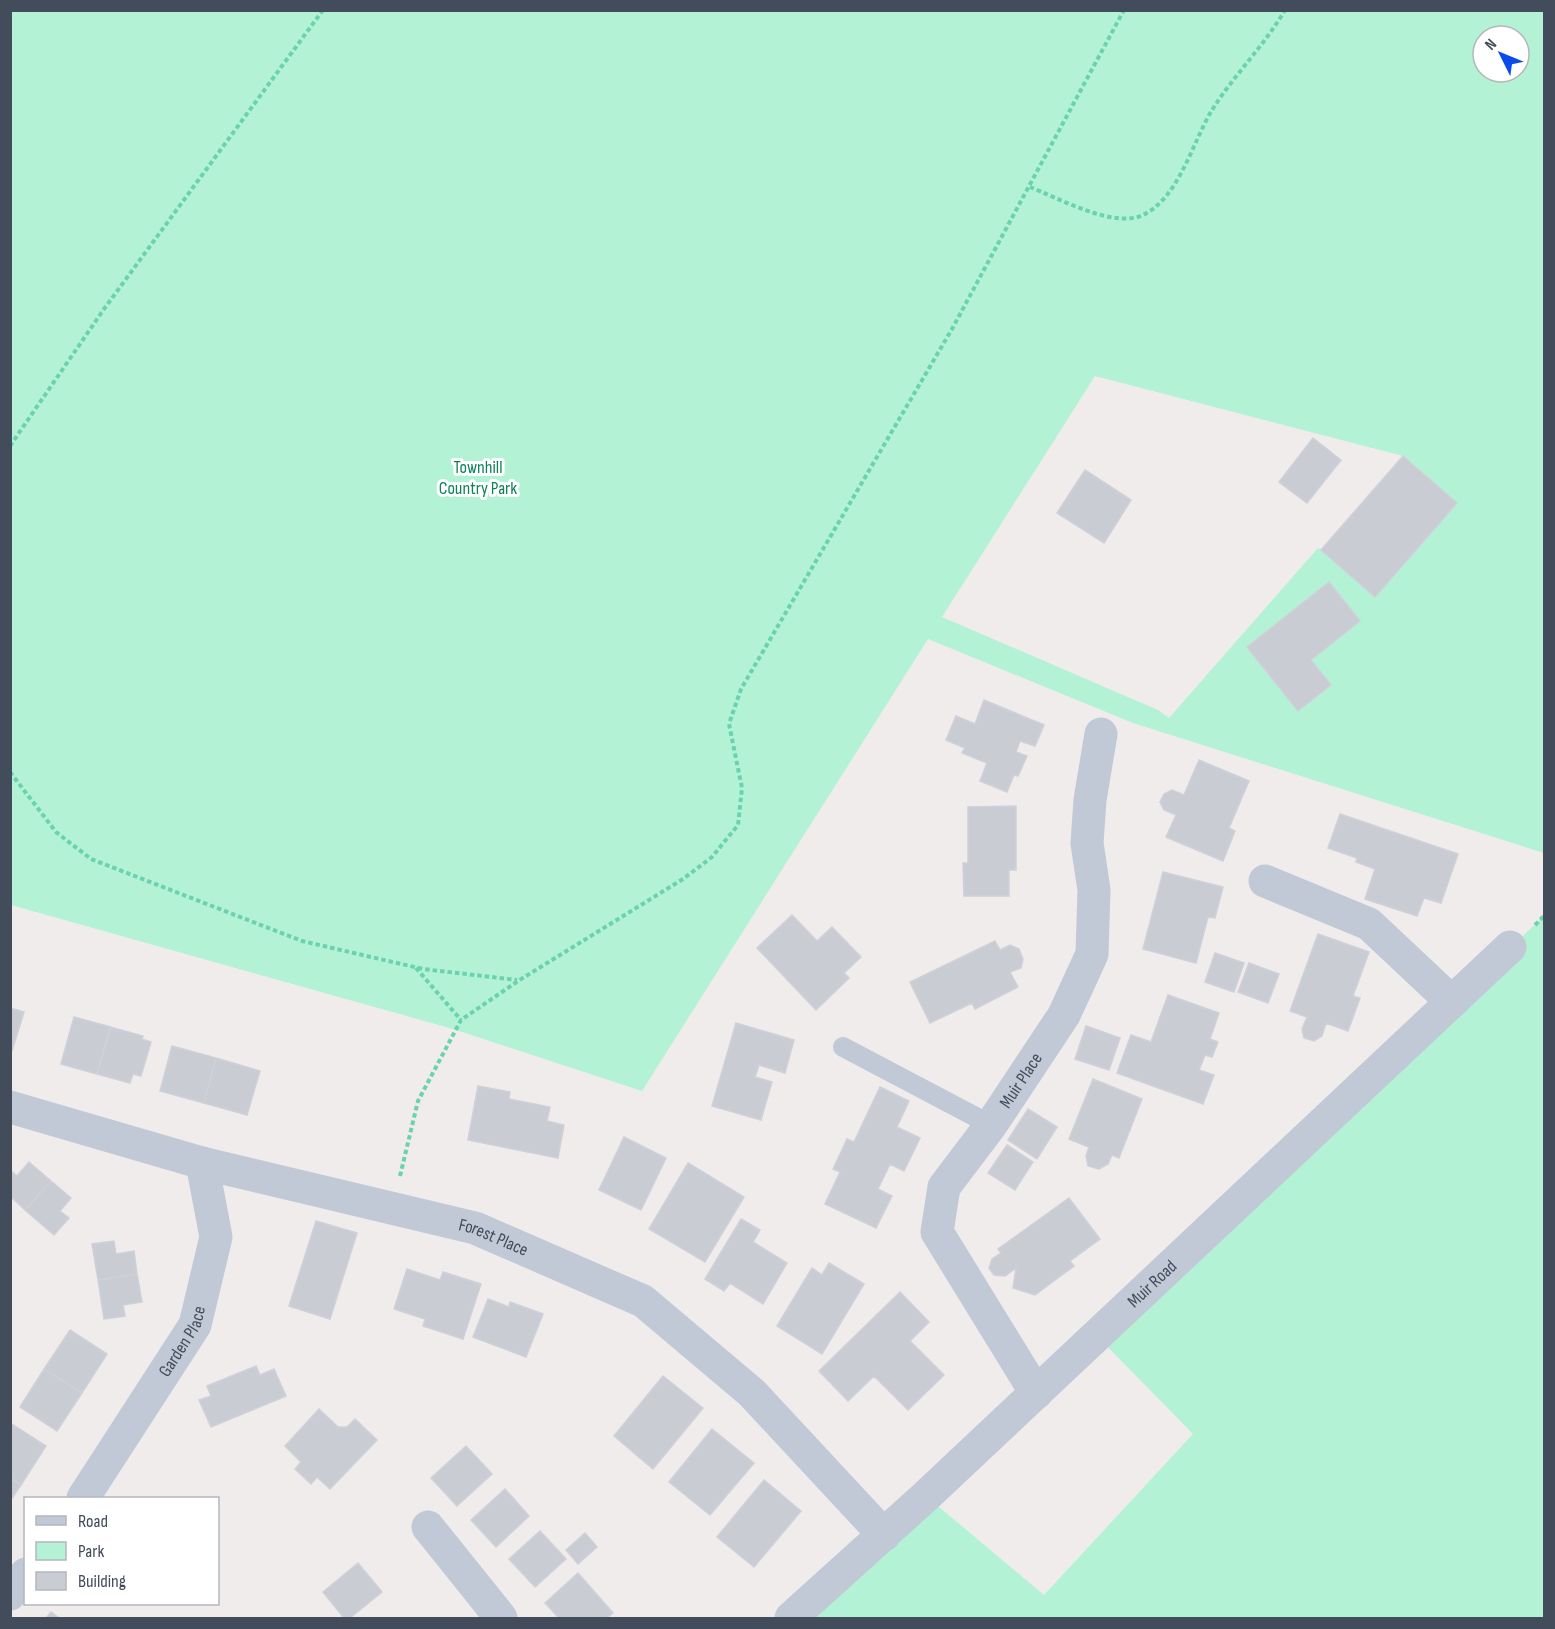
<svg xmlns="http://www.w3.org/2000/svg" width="1555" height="1629" font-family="'Sofia Sans Condensed',sans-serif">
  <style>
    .green { fill: #b4f2d5; fill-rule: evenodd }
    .building { fill: #caccd4; stroke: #cfd0d8; stroke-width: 1.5 }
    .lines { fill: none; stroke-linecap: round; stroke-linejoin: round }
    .path { stroke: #6ad3ae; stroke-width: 4; stroke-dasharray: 4.5 3; stroke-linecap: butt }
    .service { stroke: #c0c9d5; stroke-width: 20 }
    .minor { stroke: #c0c9d5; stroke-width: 33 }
    .labels { text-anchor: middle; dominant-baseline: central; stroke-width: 6; stroke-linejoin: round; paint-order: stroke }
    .park-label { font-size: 18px; fill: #0e8158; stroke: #fff }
    .street-label { font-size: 18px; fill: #434c5b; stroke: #fff }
  </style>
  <rect width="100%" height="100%" fill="#efeceb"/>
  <path class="green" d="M10 11H1544V853L1133 723 928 639 642 1091 453 1029 11 905ZM1483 36H1519V72H1483ZM1095 376 1403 456 1457 503 1375 597 1318 548 1169 718 1158 710 942 617ZM1329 582 1360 621 1311 660 1331 685 1298 711 1247 647Z
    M1544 916V1618H791L926 1496 1044 1595 1193 1434 1097 1336Z"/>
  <path class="building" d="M1313 438 1341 460 1307 503 1279 482Z
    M1403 456 1457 503 1375 597 1321 550Z
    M1085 470 1131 500 1104 543 1057 513Z
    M1329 582 1360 621 1311 660 1331 685 1298 711 1247 647Z
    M984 700 1044 725 1035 746 1020 741 1016 752 1027 756 1018 776 1014 775 1007 792 980 781 987 763 962 753 965 748 946 740 956 716 975 724Z
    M1199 760 1249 781 1229 828 1235 831 1223 861 1166 837 1176 815 1164 810 1160 802 1164 794 1172 790 1184 795Z
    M1016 806V870H1009V896H964L963 863H968V807Z
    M1340 814 1458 854 1441 903 1424 898 1417 916 1365 899 1375 869 1356 862 1357 858 1328 848Z
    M1163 872 1223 887 1215 918 1208 917 1196 963 1143 949Z
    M792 915 817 941 832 927 861 957 844 973 849 978 816 1010 757 948Z
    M1318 934 1369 952 1353 996 1360 998 1348 1031 1326 1023 1322 1036 1314 1041 1304 1038 1302 1029 1307 1017 1290 1011Z
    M995 941 1000 950 1010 945 1019 949 1023 959 1021 968 1010 972 1018 987 975 1009 972 1003 930 1023 910 982Z
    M1215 953 1244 963 1234 992 1205 982Z
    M1249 963 1279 974 1268 1003 1238 992Z
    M1168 995 1219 1013 1210 1039 1218 1042 1212 1057 1205 1055 1199 1070 1214 1075 1203 1104 1117 1073 1131 1035 1151 1042Z
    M10 1008 24 1012 12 1051 10 1050Z
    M74 1017 111 1027 97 1074 61 1064Z
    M736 1023 794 1040 785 1073 759 1065 755 1077 772 1082 761 1120 712 1106Z
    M1086 1026 1120 1038 1109 1070 1075 1059Z
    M110 1027 143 1036 142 1039 151 1042 141 1076 133 1074 130 1083 97 1074Z
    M172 1046 216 1058 204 1103 160 1091Z
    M216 1058 260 1071 247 1115 204 1103Z
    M1093 1079 1142 1099 1119 1158 1112 1155 1108 1164 1099 1169 1088 1166 1086 1156 1089 1147 1069 1139Z
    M478 1086 510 1092 509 1099 550 1107 547 1121 564 1125 558 1158 468 1140Z
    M880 1087 909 1101 897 1127 920 1138 904 1171 890 1164 878 1189 892 1196 876 1228 825 1204 840 1172 833 1169 847 1139 854 1142Z
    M1028 1109 1057 1127 1037 1159 1008 1140Z
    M624 1137 666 1158 641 1210 599 1190Z
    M1007 1145 1033 1162 1015 1190 988 1173Z
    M29 1162 51 1181 25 1210 10 1196V1170L17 1176Z
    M688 1163 744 1197 705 1262 649 1229Z
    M51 1181 71 1198 60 1211 69 1218 54 1235 25 1210Z
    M1069 1198 1100 1239 1070 1261 1074 1266 1035 1295 1013 1288 1016 1268 1005 1276 994 1275 989 1268 992 1259 1001 1253 998 1249Z
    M741 1219 760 1230 753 1242 787 1263 763 1304 730 1283 724 1291 705 1279Z
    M316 1221 357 1233 330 1319 289 1306Z
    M114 1241 116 1254 134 1251 137 1274 98 1280 92 1244Z
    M829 1263 864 1284 822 1354 777 1326 812 1268 822 1275Z
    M407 1269 440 1280 443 1272 481 1284 463 1339 423 1326 425 1319 394 1309Z
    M137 1274 142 1302 123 1305 125 1316 104 1319 98 1280Z
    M900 1292 929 1322 910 1341 944 1375 908 1410 874 1376 848 1401 819 1371Z
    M488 1299 509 1307 510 1302 543 1314 526 1357 473 1337Z
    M70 1330 107 1354 82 1393 44 1369Z
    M256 1366 260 1375 274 1369 286 1396 211 1427 199 1400 211 1396 207 1386Z
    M44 1369 82 1393 57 1431 20 1407Z
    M663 1376 703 1408 653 1469 614 1436Z
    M319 1409 338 1427H347L355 1419 377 1440 330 1489 317 1477 311 1484 295 1469 301 1462 285 1446Z
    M10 1423 46 1446 21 1485 10 1478Z
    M712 1429 754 1463 710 1515 669 1482Z
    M466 1446 492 1474 457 1506 431 1478Z
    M10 1478 21 1485 10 1501Z
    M764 1480 801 1511 754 1567 717 1537Z
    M505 1489 529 1516 496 1547 471 1520Z
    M540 1531 566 1559 535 1587 509 1559Z
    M585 1533 597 1547 578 1564 566 1550Z
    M358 1563 382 1592 350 1618H344L323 1592Z
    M578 1573 613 1613 607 1618H559L545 1603Z
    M51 1612 59 1618H46Z"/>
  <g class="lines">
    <path class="path" d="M1030 187C1058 198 1114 229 1143 215 1179 198 1193 141 1212 110 1234 75 1264 46 1285 10
      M10 446 104 309 323 10
      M10 772 56 832 91 859 302 941 423 969 517 980
      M1535 925 1544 916
      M416 968 461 1020
      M400 1176 418 1101 461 1020 518 981 683 879 712 857 738 825 742 788 729 724 741 689 952 329 1124 10"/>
    <path class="service" d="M843 1047 991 1125"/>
    <g class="minor">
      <path d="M1265 881 1369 924 1452 1002"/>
      <path id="s1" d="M10 1107 202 1163 475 1228 643 1301 752 1393 884 1535"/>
      <path id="s2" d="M1036 1393 937 1232 944 1187 991 1125 1064 1015 1092 954 1094 890 1087 843 1090 800 1101 734"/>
      <path id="s3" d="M83 1498 195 1325 216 1237 202 1163"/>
      <path d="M428 1527 501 1618"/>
      <path d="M10 1594 26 1574"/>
      <path id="s4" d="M791 1618 926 1496 1510 947"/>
    </g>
  </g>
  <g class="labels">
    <g class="park-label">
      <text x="478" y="467">Townhill<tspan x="478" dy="21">Country Park</tspan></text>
    </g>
    <g class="street-label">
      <text stroke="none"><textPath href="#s2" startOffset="366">Muir Place</textPath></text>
      <text stroke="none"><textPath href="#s1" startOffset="501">Forest Place</textPath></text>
      <text stroke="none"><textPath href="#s4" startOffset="492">Muir Road</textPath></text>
      <text stroke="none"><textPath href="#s3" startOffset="186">Garden Place</textPath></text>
    </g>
  </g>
  <rect width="1555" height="1629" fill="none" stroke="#434c5b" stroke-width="24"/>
  <rect x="24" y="1497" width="195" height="108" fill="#ffffff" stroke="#b4b7bd" stroke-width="1.5"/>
  <rect x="36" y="1516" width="30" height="9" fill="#c0c9d5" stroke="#b4b7bd" stroke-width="1.5"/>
  <text x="78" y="1527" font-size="18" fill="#434c5b">Road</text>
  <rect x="36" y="1542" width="30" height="18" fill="#b4f2d5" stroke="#b4b7bd" stroke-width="1.5"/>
  <text x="78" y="1557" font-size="18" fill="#434c5b">Park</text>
  <rect x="36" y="1572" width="30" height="18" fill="#caccd4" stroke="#b4b7bd" stroke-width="1.5"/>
  <text x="78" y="1587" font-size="18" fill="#434c5b">Building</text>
  <g transform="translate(1501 54) rotate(313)"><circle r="28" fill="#ffffff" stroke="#b4b7bd" stroke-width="1.5"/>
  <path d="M0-4.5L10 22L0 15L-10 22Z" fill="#094ceb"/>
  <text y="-9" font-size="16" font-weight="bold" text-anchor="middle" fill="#434c5b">N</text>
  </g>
</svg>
